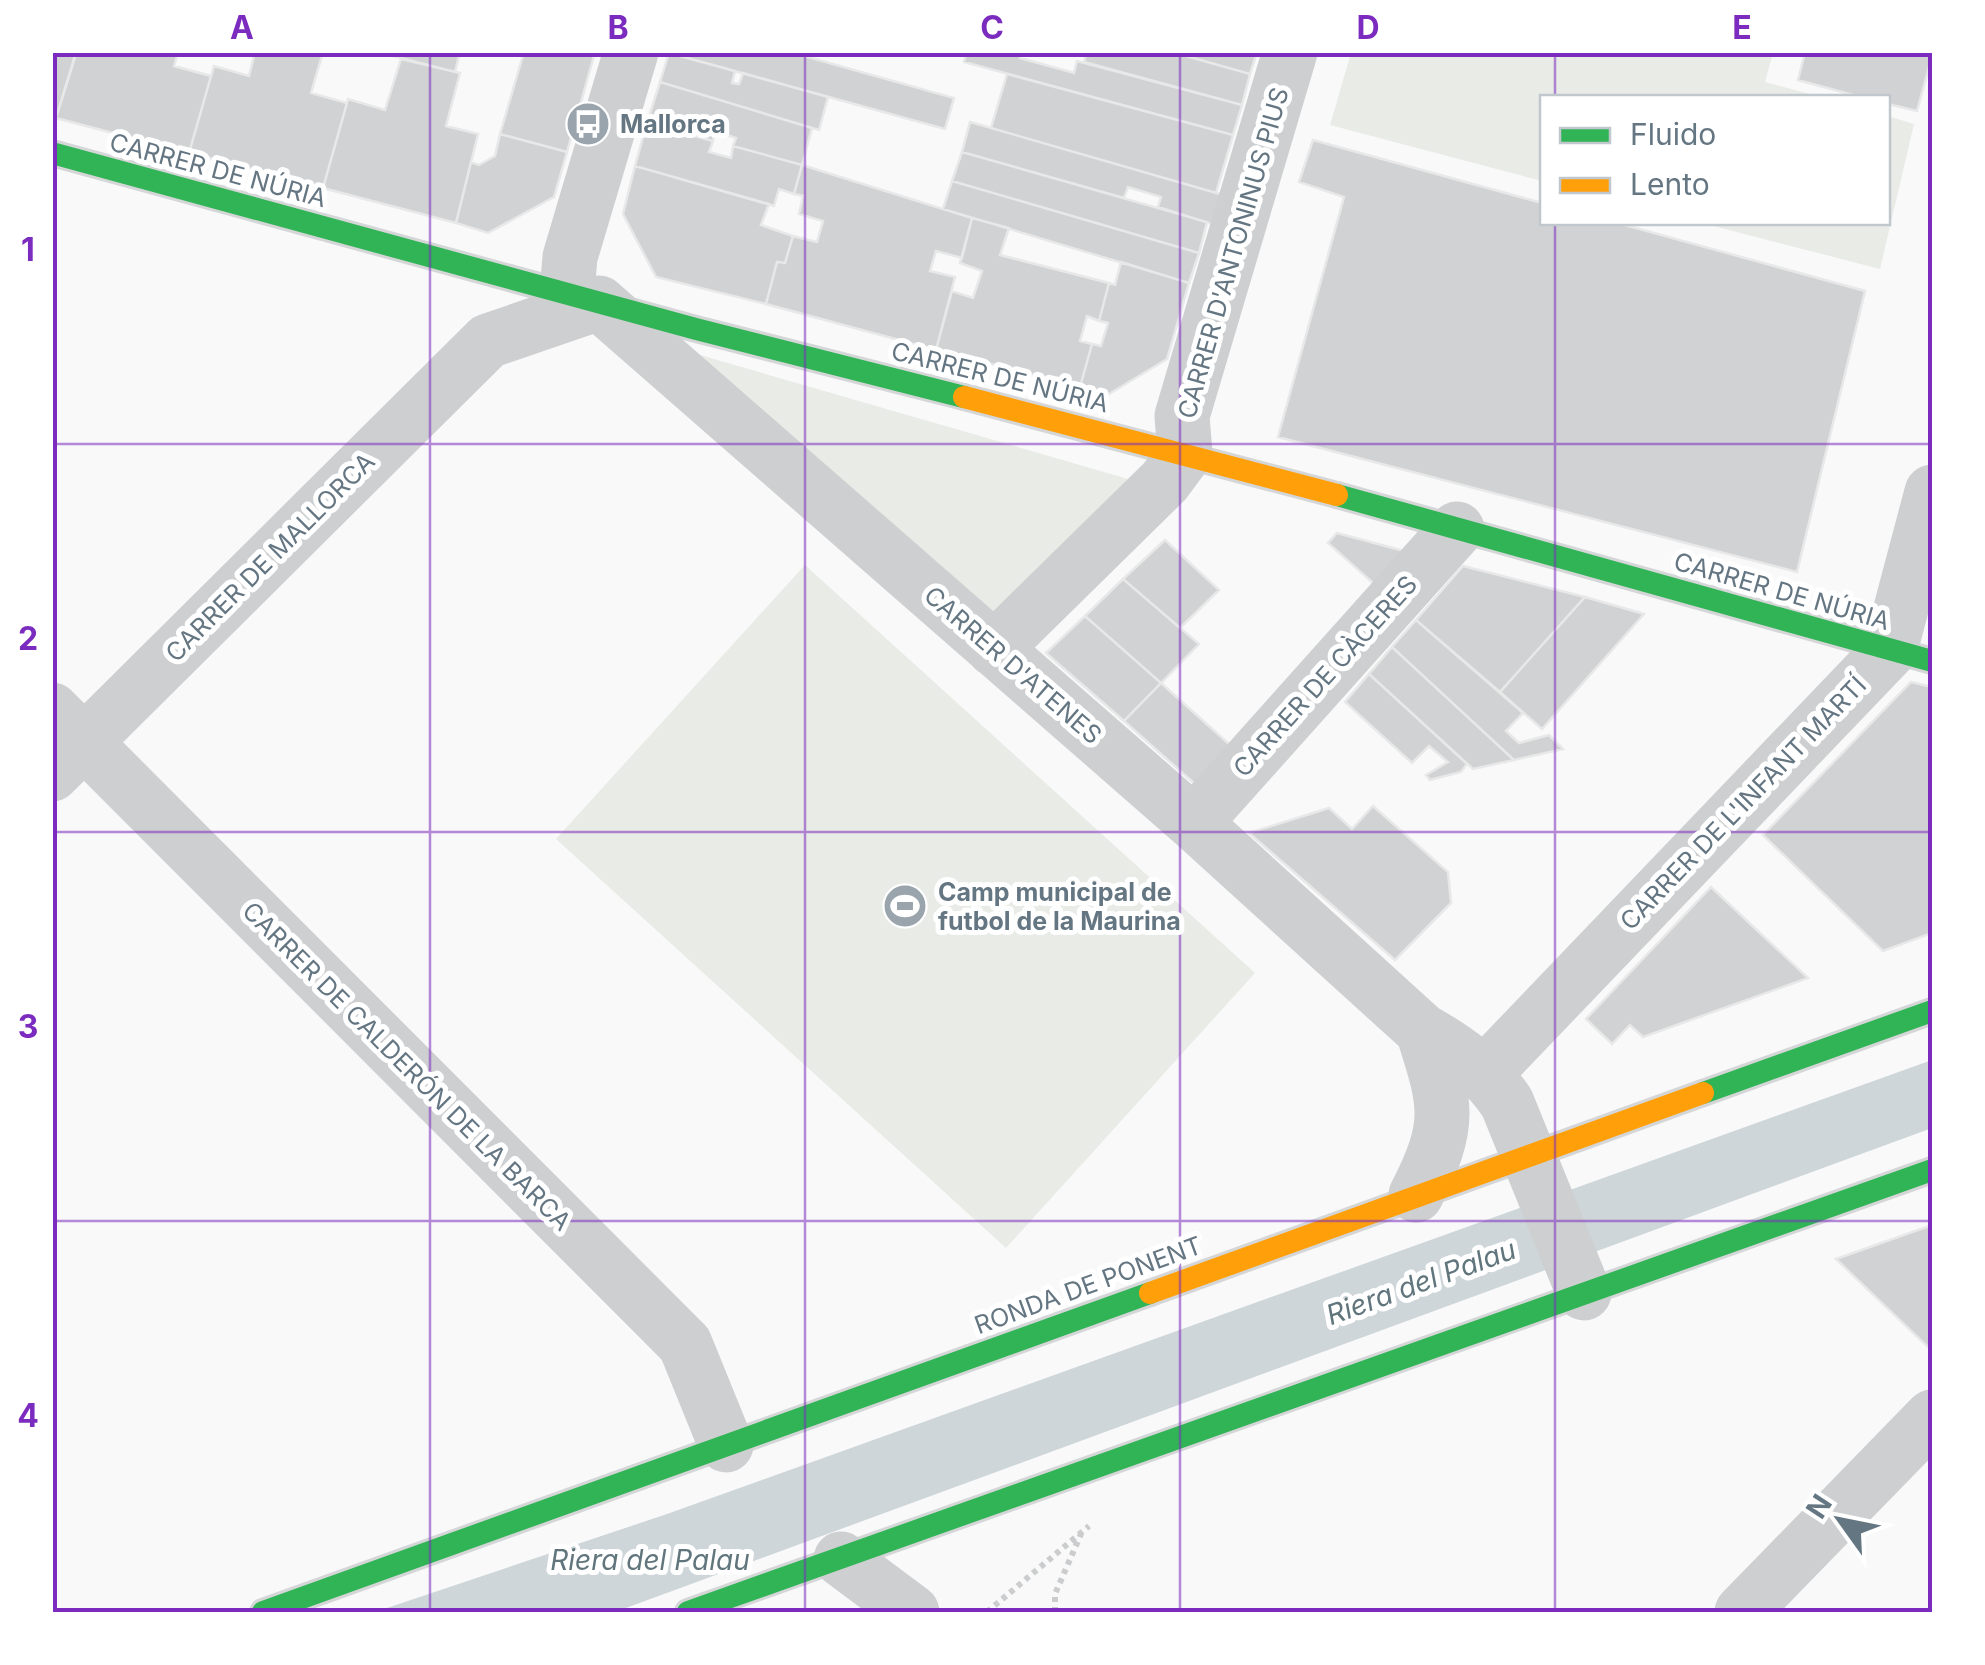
<svg xmlns="http://www.w3.org/2000/svg" width="1985" height="1665" font-family="Inter,sans-serif">
  <style>
    .green { fill: #e8ebe6 }
    .water { fill: #ced6d9 }
    .building { fill: #d0d2d3; stroke: #e8e8e8; stroke-width: 2.5 }
    .lines { fill: none; stroke-linecap: round; stroke-linejoin: round }
    .fast-casing { stroke: #d5d6d7; stroke-width: 28 }
    .slow-casing { stroke: #d5d6d7; stroke-width: 28 }
    .path { stroke: #cbcccd; stroke-width: 6; stroke-dasharray: 5 5; stroke-linecap: butt }
    .street { stroke: #cecfd0; stroke-width: 55 }
    .fast { stroke: #30b455; stroke-width: 22 }
    .slow { stroke: #ff9f0a; stroke-width: 22 }
    .grid { fill: none; stroke: #7b2cbf; stroke-width: 2.5; stroke-opacity: 0.55 }
    .labels { text-anchor: middle; dominant-baseline: central; stroke-width: 10; stroke-linejoin: round; paint-order: stroke }
    .poi-label { font-size: 25px; font-weight: bold; fill: #657683; stroke: #fff; text-anchor: start }
    .street-label { font-size: 25px; fill: #657683; stroke: #fff }
    .water-label { font-size: 28px; font-style: italic; fill: #60757c; stroke: #fff }
    .neatline { fill: none; stroke: #7b2cbf; stroke-width: 4 }
    .grid-label { font-size: 32px; text-anchor: middle; font-weight: bold; fill: #7b2cbf }
  </style>
  <rect width="100%" height="100%" fill="#f9f9f9"/>
  <path class="green" d="M1351 53H1773L1765 82 1821 97 1542 98V181L1330 125Z
    M1888 116 1914 124 1880 269 1702 223 1888 222Z
    M662 344 1135 481 991 615Z
    M805 565 1255 973 1006 1248 556 839Z"/>
  <path class="water" d="M1932 1060V1128L615 1612H375L667 1514Z"/>
  <path class="building" d="M52 52 76 54 56 118 52 117Z
    M178 52 174 66 211 76 189 153 56 118 76 52Z
    M255 52H323L311 93 347 103 323 188 189 153 214 66 249 76Z
    M378 52H460L455 72Z
    M524 52H595L567 152 500 134Z
    M790 52 954 98 945 129 669 53Z
    M967 52H1021L1020 58 1074 73 1077 61 1242 105 1233 135 964 62Z
    M1087 52H1172L1250 74 1242 105 1084 62Z
    M1172 52H1257L1250 74Z
    M1805 52H1932V56L1917 111 1888 104V98H1864L1798 80Z
    M669 53 735 71 732 83 739 84 743 73 828 97 819 130 660 82Z
    M401 59 460 73 446 126 478 134 456 223 323 188 348 99 385 110Z
    M1007 74 1233 135 1216 193 991 128Z
    M660 82 812 128 802 165 733 146 736 138 715 131 713 141 647 123Z
    M970 122 1224 195 1215 225 1158 207 1161 197 1128 187 1124 198 962 152Z
    M647 123 713 141 709 152 731 158 733 146 802 165 794 194 779 189 774 206 635 166Z
    M500 134 567 152 554 197 488 233 456 223 471 162 479 165 495 156Z
    M1313 140 1542 203V222H1614L1865 291 1797 572 1278 437 1344 197 1299 182Z
    M962 152 1207 222 1199 253 952 181Z
    M802 165 972 218 962 258 936 251 930 271 955 277 936 350 766 304 777 262 785 263 793 236 817 242 823 221 799 214 803 196 794 194Z
    M635 166 769 204 761 225 793 236 785 263 777 262 766 304 656 277 623 214Z
    M952 181 1199 253 1189 283 943 209Z
    M972 218 1009 228 1000 255 1109 283 1099 321 1087 316 1080 341 1092 344 1080 387 936 350 952 291 973 298 982 271 960 263Z
    M1121 262 1189 283 1167 359 1109 394 1080 387 1092 344 1101 346 1108 323 1099 321 1109 283 1115 285Z
    M1337 533 1415 554 1382 591 1328 543Z
    M1165 540 1219 590 1180 628 1123 579Z
    M1463 566 1585 597 1500 692 1416 620Z
    M1123 579 1199 644 1161 683 1085 616Z
    M1585 597 1644 614 1542 729 1500 692Z
    M1085 616 1161 683 1124 721 1046 653Z
    M1416 620 1523 713 1506 731 1519 743 1549 735 1563 749 1514 760 1392 647Z
    M1392 647 1514 760 1473 769 1369 674Z
    M1369 674 1467 764 1461 772 1430 780 1426 775 1448 762 1429 746 1412 763 1345 702Z
    M1911 682 1932 687V933L1883 951 1763 835Z
    M1161 683 1239 753 1204 792 1124 721Z
    M1373 806 1448 872 1451 903 1395 960 1249 833 1329 808 1352 829Z
    M1711 887 1808 978 1643 1037 1630 1025 1612 1044 1586 1019Z
    M1932 1225V1348L1931 1350 1836 1259Z"/>
  <g class="lines">
    <defs>
      <path id="fast" d="M52 153 696 329 964 397
        M1337 495 1932 661
        M1703 1093 1932 1011
        M263 1612 1150 1293
        M688 1612 1932 1170"/>
      <path id="slow" d="M964 397 1337 495
        M1150 1293 1703 1093"/>
    </defs>
    <use href="#fast" class="fast-casing"/>
    <use href="#slow" class="slow-casing"/>
    <path class="path" d="M987 1612 1089 1526
      M1055 1612V1594L1081 1534"/>
    <path class="street" d="M567 292 570 257 631 52
      M994 649 1165 481 1185 454 1182 416 1290 52
      M52 710 685 1344 726 1445
      M52 774 488 341 599 303 1194 823 1423 1031C1457 1050 1485 1070 1507 1103L1584 1293
      M1194 823 1457 529
      M1484 1074 1890 650 1932 492
      M1416 1195C1452 1124 1447 1106 1423 1031
      M841 1559 912 1612
      M1742 1612 1932 1417"/>
    <use href="#fast" class="fast"/>
    <use href="#slow" class="slow"/>
  </g>
  <path class="grid" d="M430 52V1612M805 52V1612M1180 52V1612M1555 52V98M1555 222V1612M52 444H1932M52 832H1932M52 1221H1932"/>
  <defs>
    <symbol id="bus-disc" viewBox="-11 -11 22 22"><circle r="9.5" fill="#99a4ac" stroke="#fff"/><path d="M-5-6H5V4H4V6H2V4H-2V6H-4V4H-5ZM-3.5-4V0h7V-4ZM-3.5 1.2v1.5H-2V1.2ZM2 1.2v1.5H3.5V1.2Z" fill="#fff"/></symbol>
    <symbol id="stadium-disc" viewBox="-11 -11 22 22"><circle r="9.5" fill="#99a4ac" stroke="#fff"/><path d="M0-5a6.5 5 0 1 0 0 10a6.5 5 0 1 0 0-10ZM-3.5-1.8h7v3.6h-7Z" fill="#fff"/></symbol>
  </defs>
  <g fill-rule="evenodd">
    <use href="#bus-disc" x="563" y="99" width="50" height="50"/>
    <use href="#stadium-disc" x="880" y="881" width="50" height="50"/>
  </g>
  <g class="labels">
    <g class="poi-label">
      <text x="620" y="124">Mallorca</text>
      <text x="938" y="892">Camp municipal de<tspan x="938" dy="29">futbol de la Maurina</tspan></text>
    </g>
    <g class="street-label">
      <text transform="translate(218 170) rotate(15)">CARRER DE NÚRIA</text>
      <text transform="translate(1233 253) rotate(-74)">CARRER D'ANTONINUS PIUS</text>
      <text transform="translate(1000 377) rotate(14)">CARRER DE NÚRIA</text>
      <text transform="translate(270 557) rotate(-45)">CARRER DE MALLORCA</text>
      <text transform="translate(1782 591) rotate(16)">CARRER DE NÚRIA</text>
      <text transform="translate(1013 665) rotate(41)">CARRER D'ATENES</text>
      <text transform="translate(1325 676) rotate(-48)">CARRER DE CÀCERES</text>
      <text transform="translate(1743 803) rotate(-46)">CARRER DE L'INFANT MARTÍ</text>
      <text transform="translate(407 1066) rotate(45)">CARRER DE CALDERÓN DE LA BARCA</text>
      <text transform="translate(1088 1285) rotate(-20)">RONDA DE PONENT</text>
    </g>
    <g class="water-label">
      <text transform="translate(1421 1282) rotate(-20)">Riera del Palau</text>
      <text x="650" y="1560">Riera del Palau</text>
    </g>
  </g>
  <rect width="1985" height="1665" fill="none" stroke="#ffffff" stroke-width="110"/>
  <rect x="1540" y="95" width="350" height="130" fill="#ffffff" stroke="#c1c8cd" stroke-width="2.5"/>
  <rect x="1560" y="128" width="50" height="15" fill="#30b455" stroke="#c1c8cd" stroke-width="2.5"/>
  <text x="1630" y="145" font-size="30" fill="#657683">Fluido</text>
  <rect x="1560" y="178" width="50" height="15" fill="#ff9f0a" stroke="#c1c8cd" stroke-width="2.5"/>
  <text x="1630" y="195" font-size="30" fill="#657683">Lento</text>
  <g transform="translate(1840 1520) rotate(303)" stroke="#ffffff" stroke-width="8" paint-order="stroke">
  <path d="M0-8L18 38L0 25L-18 38Z" fill="#657683"/>
  <text y="-15" font-size="28" font-weight="bold" text-anchor="middle" fill="#657683">N</text>
  </g>
  <rect x="55" y="55" width="1875" height="1555" class="neatline"/>
  <g class="grid-label">
    <text x="242" y="39">A</text>
    <text x="618" y="39">B</text>
    <text x="992" y="39">C</text>
    <text x="1368" y="39">D</text>
    <text x="1742" y="39">E</text>
    <text x="28" y="261">1</text>
    <text x="28" y="650">2</text>
    <text x="28" y="1038">3</text>
    <text x="28" y="1427">4</text>
  </g>
</svg>
